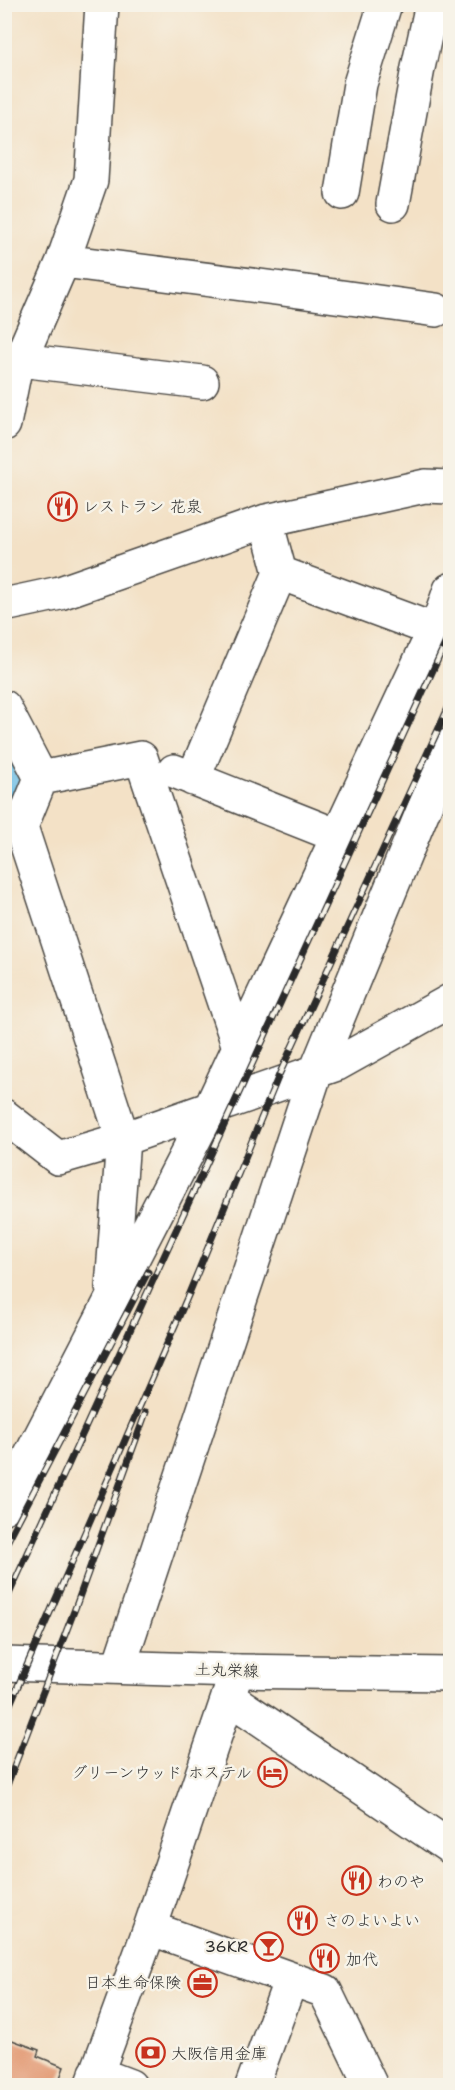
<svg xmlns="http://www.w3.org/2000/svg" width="455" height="2090" font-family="'Shantell Sans','Klee One',sans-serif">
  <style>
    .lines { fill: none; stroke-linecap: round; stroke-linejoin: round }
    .river { stroke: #6bbde7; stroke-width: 54 }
    .building { fill: #e29771 }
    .minor-casing { stroke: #494642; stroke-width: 36 }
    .major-casing { stroke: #494642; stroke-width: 36 }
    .minor { stroke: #fff; stroke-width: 33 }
    .major { stroke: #fff; stroke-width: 33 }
    .rail-casing { stroke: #2b2b2b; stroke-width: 7 }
    .rail { stroke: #f7f3e8; stroke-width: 4.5; stroke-dasharray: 14; stroke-linecap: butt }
    .labels { text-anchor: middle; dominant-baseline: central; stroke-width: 5; stroke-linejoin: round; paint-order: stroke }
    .poi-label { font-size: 16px; fill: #2b2b2b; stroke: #f7f3e8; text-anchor: start }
    .street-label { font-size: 16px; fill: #2b2b2b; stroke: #f7f3e8 }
  </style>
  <rect width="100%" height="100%" fill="#f7f3e8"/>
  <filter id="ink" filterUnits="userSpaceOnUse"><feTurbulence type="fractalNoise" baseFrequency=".0167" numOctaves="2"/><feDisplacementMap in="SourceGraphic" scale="12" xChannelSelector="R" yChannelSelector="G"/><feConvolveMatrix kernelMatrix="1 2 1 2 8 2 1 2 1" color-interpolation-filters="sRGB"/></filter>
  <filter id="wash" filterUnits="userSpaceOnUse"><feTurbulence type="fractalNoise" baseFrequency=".008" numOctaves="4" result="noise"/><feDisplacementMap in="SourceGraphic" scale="24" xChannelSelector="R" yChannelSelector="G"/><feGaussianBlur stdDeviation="1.35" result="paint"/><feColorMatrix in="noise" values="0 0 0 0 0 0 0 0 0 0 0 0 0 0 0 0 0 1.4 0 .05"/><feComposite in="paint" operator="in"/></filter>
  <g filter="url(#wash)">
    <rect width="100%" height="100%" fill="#f3e1c6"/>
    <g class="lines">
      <path class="river" d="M4 759 13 779"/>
    </g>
    <g id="blocks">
      <path class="building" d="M4 2037 39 2050 37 2056 64 2067 57 2086H4Z"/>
    </g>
  </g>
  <g filter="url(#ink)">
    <use href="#blocks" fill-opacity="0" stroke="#494642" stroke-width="1.5"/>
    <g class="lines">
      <defs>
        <path id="minor" d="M342 193 360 84 385 4
          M393 204 418 68 432 4
          M63 261 306 292 436 310
          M20 360 202 382
          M4 424 14 374 63 261 91 180 102 4
          M266 521 280 573
          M4 605 60 593 266 521 425 486 450 487
          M4 707 41 778 21 827 123 1139 58 1158 4 1116
          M174 771 338 836
          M41 778 141 758 239 1047
          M193 779 280 573 434 630
          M112 1287 123 1139 337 1064 450 1001
          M4 1507 210 1109 441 616 450 590
          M119 1666 316 1071 450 745
          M228 1697 450 1847
          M150 1928 325 1991 371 2086
          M96 2073 130 2086
          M92 2086 150 1928 237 1671
          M252 2086 291 1979"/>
        <path id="major" d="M4 1664 237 1671 450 1674"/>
      </defs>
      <use href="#minor" class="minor-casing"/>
      <use href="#major" class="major-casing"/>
      <use href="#minor" class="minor"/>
      <use href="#major" class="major"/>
      <defs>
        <path id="rail" d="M4 1548 148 1272
          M4 1605 450 633
          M4 1718 190 1291 279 1075 450 704
          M4 1793 76 1606 146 1412"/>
      </defs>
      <use href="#rail" class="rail-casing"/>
      <use href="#rail" class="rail"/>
    </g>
  </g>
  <defs>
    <symbol id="restaurant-ring" viewBox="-11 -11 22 22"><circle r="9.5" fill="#f7f3e8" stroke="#c8321e" stroke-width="1.5"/><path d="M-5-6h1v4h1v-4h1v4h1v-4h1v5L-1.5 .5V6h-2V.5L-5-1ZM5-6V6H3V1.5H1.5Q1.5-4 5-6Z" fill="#c8321e"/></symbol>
    <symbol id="hotel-ring" viewBox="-11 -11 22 22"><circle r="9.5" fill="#f7f3e8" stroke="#c8321e" stroke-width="1.5"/><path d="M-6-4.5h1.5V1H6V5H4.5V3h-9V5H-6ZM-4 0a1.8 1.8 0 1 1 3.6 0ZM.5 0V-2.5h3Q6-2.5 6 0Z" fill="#c8321e"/></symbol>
    <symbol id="bar-ring" viewBox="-11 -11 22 22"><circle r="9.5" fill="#f7f3e8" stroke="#c8321e" stroke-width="1.5"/><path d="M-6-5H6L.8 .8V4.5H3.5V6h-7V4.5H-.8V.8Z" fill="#c8321e"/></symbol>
    <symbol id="office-ring" viewBox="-11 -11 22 22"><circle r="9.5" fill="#f7f3e8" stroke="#c8321e" stroke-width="1.5"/><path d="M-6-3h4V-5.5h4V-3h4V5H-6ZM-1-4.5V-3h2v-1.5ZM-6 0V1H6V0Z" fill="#c8321e"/></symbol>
    <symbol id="bank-ring" viewBox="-11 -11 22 22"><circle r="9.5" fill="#f7f3e8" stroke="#c8321e" stroke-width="1.5"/><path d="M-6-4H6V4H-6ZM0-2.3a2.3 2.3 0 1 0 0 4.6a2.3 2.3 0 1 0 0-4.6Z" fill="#c8321e"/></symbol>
  </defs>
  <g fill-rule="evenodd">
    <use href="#restaurant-ring" x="46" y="490" width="33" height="33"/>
    <use href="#hotel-ring" x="256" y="1756" width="33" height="33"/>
    <use href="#restaurant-ring" x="340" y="1864" width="33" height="33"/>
    <use href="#restaurant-ring" x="286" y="1904" width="33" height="33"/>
    <use href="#bar-ring" x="252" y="1930" width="33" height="33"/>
    <use href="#restaurant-ring" x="308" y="1942" width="33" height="33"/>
    <use href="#office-ring" x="186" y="1966" width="33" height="33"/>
    <use href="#bank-ring" x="134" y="2036" width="33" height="33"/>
  </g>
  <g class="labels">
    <g class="poi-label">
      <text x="83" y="506">レストラン 花泉</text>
      <text x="252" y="1772" text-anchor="end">グリーンウッド ホステル</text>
      <text x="377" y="1881">わのや</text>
      <text x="324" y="1920">さのよいよい</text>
      <text x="248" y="1946" text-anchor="end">36KR</text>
      <text x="346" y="1959">加代</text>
      <text x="181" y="1982" text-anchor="end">日本生命保険</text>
      <text x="171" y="2053">大阪信用金庫</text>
    </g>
    <g class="street-label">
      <text transform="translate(227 1670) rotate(2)">土丸栄線</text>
    </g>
  </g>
  <rect width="455" height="2090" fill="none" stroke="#f7f3e8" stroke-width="24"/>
</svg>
